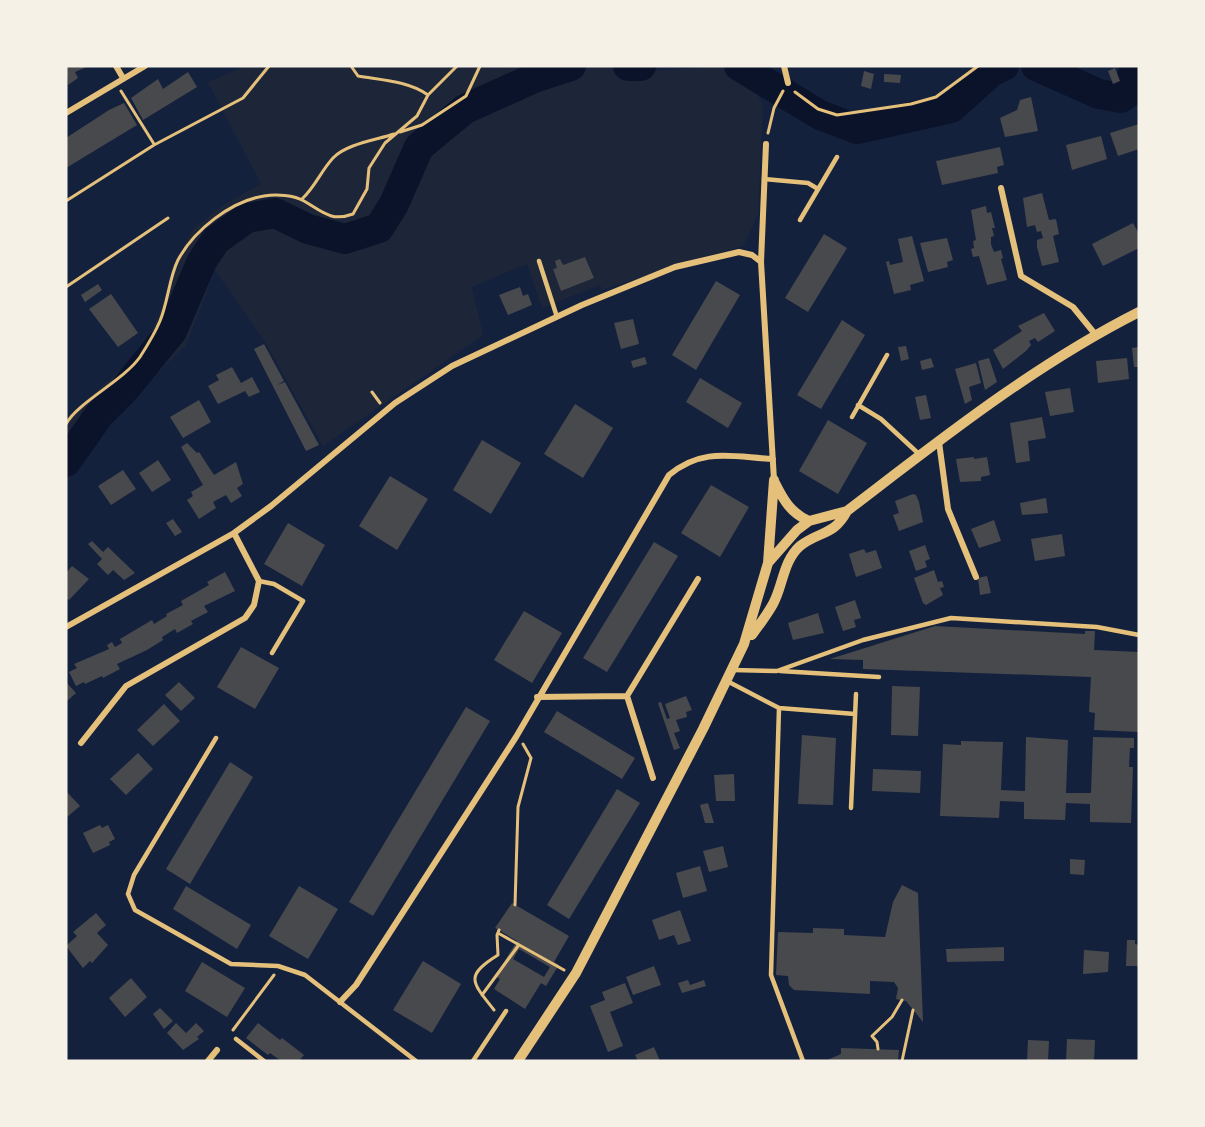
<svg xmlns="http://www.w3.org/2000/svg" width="1205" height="1127" font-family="'Fira Sans Condensed',sans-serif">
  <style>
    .green { fill: #1d2539 }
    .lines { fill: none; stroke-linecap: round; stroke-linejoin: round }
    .river { stroke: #0b132b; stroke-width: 30 }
    .building { fill: #48494c; fill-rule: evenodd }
    .path { stroke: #e5c07b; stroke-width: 3 }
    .service { stroke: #e5c07b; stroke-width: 4.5 }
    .minor { stroke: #e5c07b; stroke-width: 6 }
    .tertiary { stroke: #e5c07b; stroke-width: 10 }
  </style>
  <rect width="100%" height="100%" fill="#14213d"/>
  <path class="green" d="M245 66H612L636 72 727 66 752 80 763 106 758 215 743 246 602 290 600 285 542 308 527 264 472 287 483 335 323 446 265 342 215 270 186 345 132 398 96 426 66 484V418L140 353 156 322 191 231 223 205 261 184 208 82Z"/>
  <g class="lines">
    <path class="river" d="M628 66H641
      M739 66 820 115 857 129 951 108 991 72 1004 66
      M1036 66 1099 94 1121 98 1128 93 1135 66
      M66 462 99 415 124 390 172 331 202 261 216 240 247 218 275 213 308 229 345 239 379 228 394 204 419 147 465 109 534 78 571 66"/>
  </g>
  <path class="building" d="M89 66 75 72 78 78 68 85 66 67Z
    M1115 68 1120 81 1113 84 1108 71Z
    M864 71 874 74 871 89 861 86Z
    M188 72 197 87 143 120 131 98 158 79 163 89Z
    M884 74 901 75 900 83 884 82Z
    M1031 97 1038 131 1005 137 1000 118 1017 110 1020 100Z
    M124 103 137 125 66 168V138L109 110Z
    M1139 124V149L1118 156 1110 133Z
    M1101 136 1107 159 1072 170 1066 145Z
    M1000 147 1004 165 997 167 998 173 942 185 936 161Z
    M1042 193 1049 220 1056 219 1059 234 1053 236 1059 262 1042 266 1037 247V240L1043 238 1041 231 1037 232 1035 225 1027 227 1023 198Z
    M986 206 987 213 991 212 995 228H992L994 236 991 237V244L994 252 1001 250 1003 258 1001 259 1007 280 987 285 979 256 973 257 971 249 974 248 973 241 976 240 971 210Z
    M1133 223 1139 234V248L1103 266 1092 244Z
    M824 234 847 248 808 312 785 298Z
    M912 236 924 281 910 285 911 290 894 294 886 262 889 261 890 265 903 262 898 239Z
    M947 238 953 260 947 262 948 267 928 272 920 243Z
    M585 257 594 278 561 291 553 269 557 268 555 261 560 259 563 265Z
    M716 281 740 295 696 370 672 355Z
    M98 284 102 290 85 302 81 295Z
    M520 287 523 296 528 294 532 305 508 315 499 295Z
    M111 294 138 333 118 347 89 309Z
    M1044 313 1055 331 1038 342 1035 338 1029 341 1031 345 1026 351 1003 369 993 350 1022 331 1018 326Z
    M633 319 639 344 621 349 614 323Z
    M842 320 865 335 821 409 797 395Z
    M264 344 284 381 277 385 285 382 319 445 306 451 254 349Z
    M906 346 909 359 901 361 898 347Z
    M1139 347V367H1134L1132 348Z
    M645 357 647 364 633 368 631 361Z
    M931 358 934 367 922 370 920 361Z
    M989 358 997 382 985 390 978 361Z
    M1127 358 1129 379 1098 383 1096 361Z
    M976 363 981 383 969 387 972 400 965 404 955 369Z
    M232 367 241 383 252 377 260 392 249 397 245 391 218 404 208 386 219 380 216 375Z
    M700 378 742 403 728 428 686 402Z
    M1070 388 1074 412 1050 416 1045 392Z
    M926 395 931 418 920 420 915 397Z
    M199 400 211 422 183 438 170 417Z
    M575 404 613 428 583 478 544 454Z
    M1042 417 1046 438 1028 441 1030 461 1016 463 1010 423Z
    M828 420 867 443 838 494 799 471Z
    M482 440 521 463 491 514 453 490Z
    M187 443 197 453 199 452 214 475 236 462 243 484 237 488 242 496 231 503 226 495 213 502 216 508 199 519 187 500 193 496 191 492 203 485 181 447Z
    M974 457V459L987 457 990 475 981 477V481L960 482 956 459Z
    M158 460 171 480 152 492 139 473Z
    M123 470 136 489 111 505 98 486Z
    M390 476 428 499 397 550 359 526Z
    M711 485 749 507 720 557 681 533Z
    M913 494 916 495 919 502 923 522 899 531 893 515 899 513 895 501Z
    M1046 498 1048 513 1022 515 1020 503Z
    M173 519 182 532 175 536 166 523Z
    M994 520 1001 541 979 548 971 529Z
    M288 523 325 545 302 586 264 564Z
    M1062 534 1065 556 1035 561 1031 539Z
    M92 541 103 552 108 547 135 573 124 580 113 570 108 575 97 564 102 559 88 544Z
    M654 542 678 556 607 672 583 658Z
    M925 545 930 559 925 561 927 567 916 571 909 551Z
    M864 549 866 553 876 550 882 568 856 577 849 554Z
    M72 566 89 579 69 600 66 598V573Z
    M934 570 938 582 942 581 944 587 940 588 943 595 926 605 923 603 914 578Z
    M225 572 235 591 204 606 208 612 191 621 193 624 177 633 175 629 162 637 163 640 147 650 117 664 120 669 103 678 102 676 85 684 84 682 76 686 69 672 77 668 74 664 109 649 107 645 112 642 115 647 122 643 120 639 152 620 154 624 167 616 166 614 183 605 181 601 209 585 207 582Z
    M987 576 991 593 980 595 978 578Z
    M855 600 861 618 854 620 856 627 843 631 835 607Z
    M524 611 562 633 532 683 494 660Z
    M818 613 824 633 793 640 788 623Z
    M935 626 1085 634V631H1095L1094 650 1139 652V732L1094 730 1095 713 1089 712 1091 677 863 669V660L830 659Z
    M241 647 279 668 255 709 217 687Z
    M66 682 76 693 66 702Z
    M179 682 195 698 181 711 165 695Z
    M892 686 920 687 918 736 891 735Z
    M686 696 692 710 686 712 687 717 676 720 680 731 674 733 680 748 674 750 658 703 661 702 667 719 670 718 665 704Z
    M164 704 180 721 153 746 137 730Z
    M466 707 490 721 373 916 349 902Z
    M557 711 635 758 622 779 544 732Z
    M802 735 836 738 833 805 798 804Z
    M1026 737 1068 740 1066 793H1091L1093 737 1134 738V748H1130L1129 767H1133L1131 823 1090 822V804L1066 803 1065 820 1024 819V802L1000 801 999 818 940 816 943 744 961 745V741L1003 742 1001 790 1025 791Z
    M138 753 153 769 126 795 110 779Z
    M230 762 253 777 190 884 166 869Z
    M873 769 921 771 920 793 872 791Z
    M734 774 735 801H716L714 775Z
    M617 789 640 803 569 919 547 905Z
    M67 792 80 806 66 818V793Z
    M708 803 714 823H705L700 805Z
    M100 825 102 828 108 825 115 839 109 842 110 845 93 853 83 833Z
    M723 846 728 867 709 872 703 851Z
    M1070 859 1085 860 1084 875 1070 874Z
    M700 866 707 891 683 898 676 873Z
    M902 885 918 893 923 1022 906 1001 896 999 898 988 894 982 870 981V994L794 990 789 985 788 976 776 975 778 932 813 933V928L844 929V935L885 937 893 902Z
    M186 886 251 925 237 949 173 909Z
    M299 886 338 909 308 959 269 936Z
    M512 903 569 936 554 962 559 965 552 976 546 986 541 983 525 1009 494 989 500 979 495 976 517 941 495 928ZM519 949 550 967 544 977 513 959Z
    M680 910 691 941 678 945 674 935 659 940 652 920Z
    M96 913 106 925 97 933 108 945 92 963 90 961 83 968 66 946 77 936 73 932Z
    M1127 940H1135V944L1139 945V966H1126Z
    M1004 947V961L947 962 946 949Z
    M1084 950 1109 952 1108 972 1083 974Z
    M423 961 461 984 432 1033 393 1010Z
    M202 962 245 988 227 1017 185 991Z
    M654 966 661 985 633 995 626 977Z
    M131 978 147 997 125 1017 109 998Z
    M688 980 690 985 704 980 706 986 682 993 678 983Z
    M625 983 633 1003 610 1012 623 1046 608 1052 590 1006 605 1000 602 992Z
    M160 1008 173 1021 164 1029 153 1014Z
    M176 1023 186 1033 196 1023 204 1031 197 1037 199 1039 183 1050 167 1033Z
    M258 1023 280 1040 282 1038 304 1055 299 1061H281L270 1053 268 1055 246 1038Z
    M1067 1039 1095 1040 1094 1061H1066Z
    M1028 1040 1049 1041 1048 1061H1027Z
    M654 1047 660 1061H638L635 1055Z
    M841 1048 899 1050 898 1061H825L841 1054Z"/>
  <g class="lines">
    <path class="path" d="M351 66 358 76C381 80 409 81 428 95
      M121 91 154 144
      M795 92 818 109 837 115 911 104 936 97 978 66
      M400 132 422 125 466 96 480 66
      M768 133 774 108 783 91
      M302 199C315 187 321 171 333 158 346 144 376 140 394 134
      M66 201 154 145 243 98 269 66
      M66 287 168 218
      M372 392 380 403
      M66 424C78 402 123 381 140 357 147 346 155 333 160 321 168 302 169 278 178 260 194 230 231 201 264 196 276 194 294 195 304 201 323 212 331 222 353 214L367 189 369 168 385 143 417 116 428 95 457 66
      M515 905 518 807 531 758 523 744
      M498 933 564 970
      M482 995 518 946
      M494 1010C472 982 464 976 498 955L497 935 499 930
      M233 1030 274 975
      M878 1049 877 1042 872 1036 892 1017 902 1000
      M902 1061 913 1010"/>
    <path class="service" d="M764 179 808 183 818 189
      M800 220 837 157
      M539 261 557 317
      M858 405 881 419 920 455
      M852 417 887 355
      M259 581 274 584 303 601 272 653
      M733 670 777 671 863 640 951 618 1097 627 1139 635
      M780 671 879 677
      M727 681 779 708 855 714
      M779 708 771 975 803 1061
      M216 738 134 875 128 894 135 910 231 964 278 966 305 975 416 1061
      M851 808 856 694
      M236 1039 264 1061
      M473 1061 506 1011"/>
    <path class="minor" d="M116 66 123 78
      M784 66 788 83
      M66 113 145 66
      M766 144 761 262 774 480
      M1001 188 1021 276 1073 307 1095 334
      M939 442 948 509 976 577
      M66 627 234 533 271 506 395 403 452 366 582 305 675 267 739 252 752 255 761 262
      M537 697 627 696
      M81 743 126 686 245 618 254 605 259 581 234 533
      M653 778 627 696 698 579
      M340 1002 356 985 516 737 669 475C703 447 732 457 773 459
      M208 1061 217 1050"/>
    <path class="tertiary" d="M775 483C784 501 791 513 809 521
      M768 563 774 480
      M752 635C759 625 767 615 773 604 783 586 783 561 800 546 819 531 834 536 847 511
      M518 1061 576 973 703 729 744 644 768 563 797 530 809 521 847 511C940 440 1034 365 1139 312"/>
  </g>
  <rect width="1205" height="1127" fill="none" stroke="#f6f1e7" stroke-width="135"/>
</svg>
